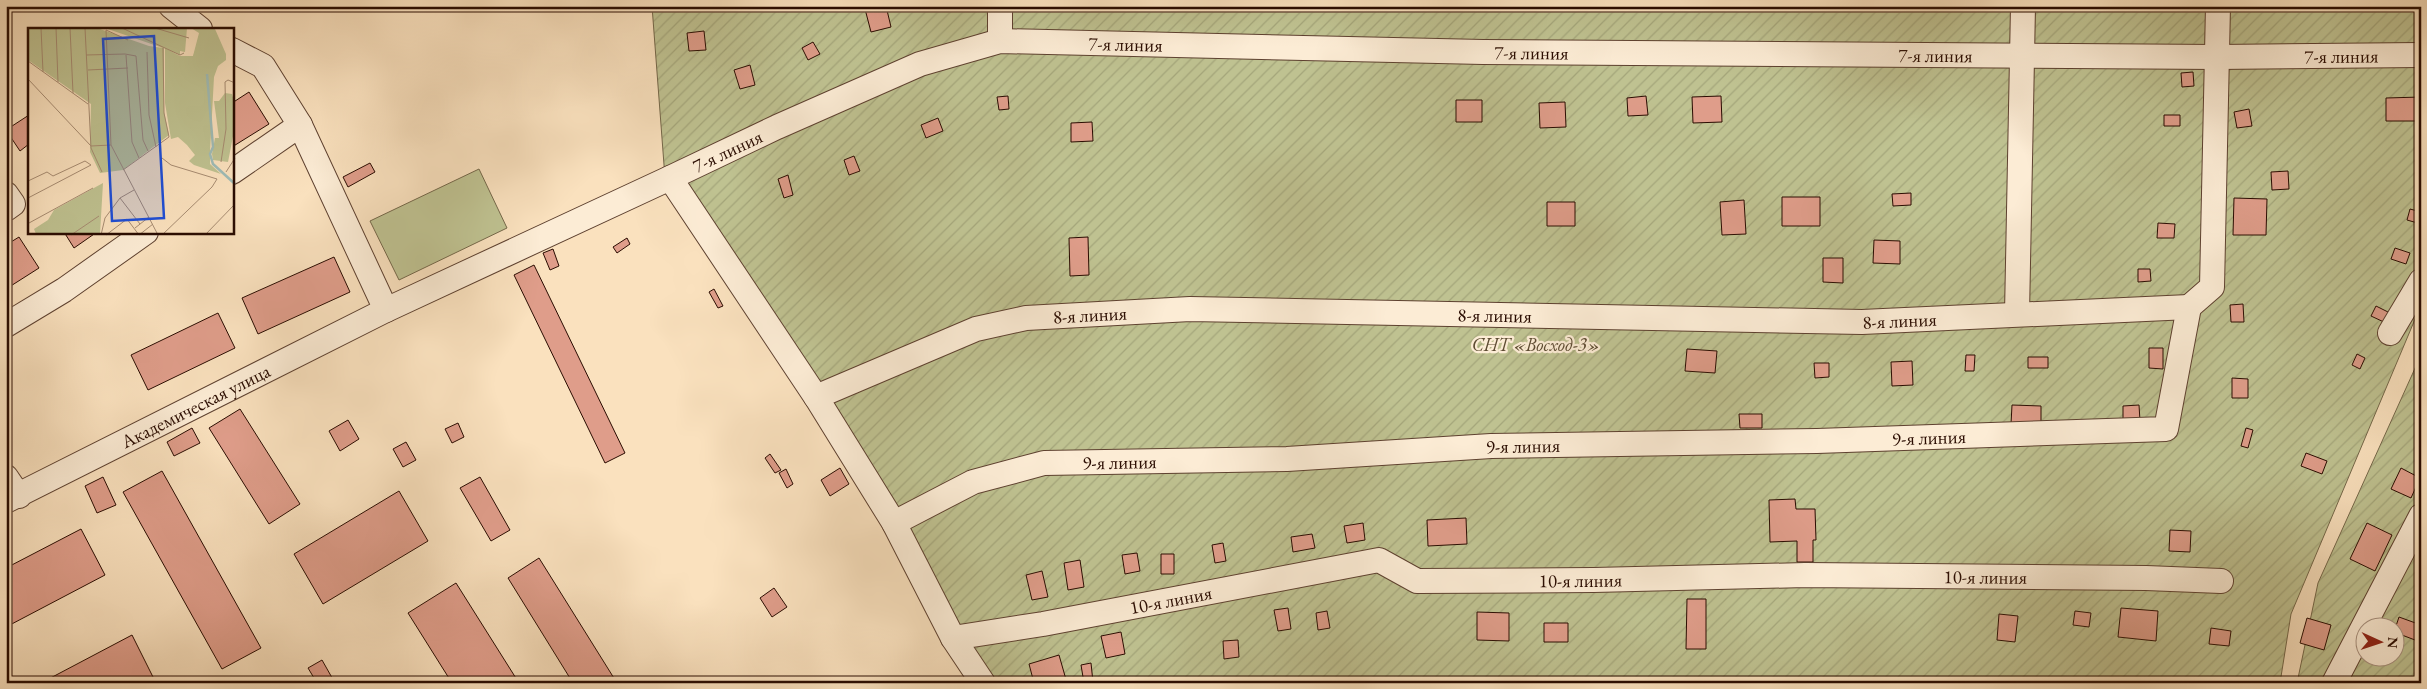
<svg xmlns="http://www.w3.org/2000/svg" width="2427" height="689" font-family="'EB Garamond',serif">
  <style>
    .garden { fill: url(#garden-furrows); stroke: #746749; fill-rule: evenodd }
    .pitch { fill: #bfc291; stroke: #746749 }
    .building { fill: #df9d8a; stroke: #2a0c01 }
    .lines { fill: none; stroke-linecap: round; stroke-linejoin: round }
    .minor-casing { stroke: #5e4130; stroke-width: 26 }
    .minor { stroke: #fcecd5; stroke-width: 24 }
    .labels { text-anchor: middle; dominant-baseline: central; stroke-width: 4.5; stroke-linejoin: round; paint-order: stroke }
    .street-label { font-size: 19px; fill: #2a0c01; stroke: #fcecd5 }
    .park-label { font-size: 19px; font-style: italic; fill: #5e4c33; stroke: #fcecd5 }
    .inset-river { fill: none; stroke: #9fbcb7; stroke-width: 2.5 }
    .inset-road { fill: none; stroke: #a78c72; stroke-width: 1 }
    .view { fill: #1d4ed8; fill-opacity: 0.15; stroke: #1d4ed8; stroke-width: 2.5 }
    .inset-edge { fill: none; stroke: #2a0c01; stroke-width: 2.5 }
  </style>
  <defs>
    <pattern id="garden-furrows" width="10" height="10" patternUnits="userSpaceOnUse" patternTransform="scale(1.25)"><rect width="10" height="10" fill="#bfc291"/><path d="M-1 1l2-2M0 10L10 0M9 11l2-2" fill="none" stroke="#a4a67b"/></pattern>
  </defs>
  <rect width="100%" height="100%" fill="#fae1be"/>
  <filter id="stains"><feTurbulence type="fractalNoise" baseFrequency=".004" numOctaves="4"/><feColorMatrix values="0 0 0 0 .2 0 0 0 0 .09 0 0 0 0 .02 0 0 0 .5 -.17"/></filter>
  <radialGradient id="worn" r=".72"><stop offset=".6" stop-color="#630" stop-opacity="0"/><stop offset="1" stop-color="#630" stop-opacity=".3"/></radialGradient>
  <path class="garden" d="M652 6H2421V305L2291 614 2280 683H978L888 525 665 178Z
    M2421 355V683H2297L2318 583ZM2364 626H2394V656H2364Z"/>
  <path class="pitch" d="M479 169 507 228 399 280 370 221Z"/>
  <path class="building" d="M875 6H886L891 27 871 32 865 9Z
    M704 31 706 50 689 51 687 33Z
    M813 42 820 54 808 60 802 48Z
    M750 65 755 85 740 89 734 70Z
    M2193 72 2194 86 2182 87 2181 73Z
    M249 92 269 124 232 147V103Z
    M1008 96 1009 109 999 110 997 97Z
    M1646 96 1648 115 1628 116 1627 98Z
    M1721 96 1722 122 1693 123 1692 97Z
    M2421 97V121H2386V98Z
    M1456 100H1482V122H1456Z
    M1565 102 1566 127 1540 128 1539 103Z
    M2249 109 2252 126 2237 128 2234 112Z
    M29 115V144L20 151 6 130Z
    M2164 115H2180V126H2164Z
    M938 118 943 131 926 138 921 125Z
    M1092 122 1093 141 1071 142V123Z
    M854 156 860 171 849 175 844 160Z
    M370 163 375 172 348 187 343 177Z
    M2288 171 2289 189 2272 190 2271 172Z
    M788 175 793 195 784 198 778 179Z
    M1911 193V205L1893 206 1892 194Z
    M1782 197H1820V226H1782Z
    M2234 198 2267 199 2266 235H2233Z
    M1744 200 1746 234 1722 235 1720 202Z
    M1547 202H1575V226H1547Z
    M2410 209 2421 212V224L2407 220Z
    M2158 223 2175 224 2174 238H2157Z
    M64 232H97L74 248Z
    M19 237 39 268 6 289V245Z
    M1088 237 1089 275 1070 276 1069 238Z
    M627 238 630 244 617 253 613 247Z
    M1874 240 1900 241V264L1873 263Z
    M2395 248 2410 253 2406 264 2391 259Z
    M553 249 559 266 550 270 543 253Z
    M334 257 350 292 258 334 242 298Z
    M1823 258H1843V283L1823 282Z
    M534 265 625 453 605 463 514 275Z
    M2138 269H2150L2151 281 2138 282Z
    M714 289 723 306 718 308 709 292Z
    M2243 304 2244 322H2231L2230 305Z
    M2376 306 2390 313 2386 323 2371 316Z
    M218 313 235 348 148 390 131 355Z
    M2149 348H2163V369L2149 368Z
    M1687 349 1717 351 1715 373 1685 371Z
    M2357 354 2365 358 2360 369 2352 365Z
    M1966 355H1975L1974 371H1965Z
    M2028 357H2048V368H2028Z
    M1912 361 1913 385 1892 386 1891 362Z
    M1814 363H1829V377L1815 378Z
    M2232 378 2248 379V398H2232Z
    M2012 405 2041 406V425L2011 424Z
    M2139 405 2140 421 2123 422V406Z
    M240 409 300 504 269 524 209 428Z
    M1739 414H1762V428H1740Z
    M348 420 359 439 340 451 329 431Z
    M458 423 464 437 452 443 445 429Z
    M192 428 200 443 174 456 167 442Z
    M2246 428 2253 430 2248 448 2241 446Z
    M406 442 416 460 403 467 393 449Z
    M2306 453 2327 461 2322 474 2301 466Z
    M770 454 781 470 775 473 765 458Z
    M840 468 849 484 830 496 821 480Z
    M2401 468 2420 478 2411 498 2391 489Z
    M786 469 793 484 787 488 779 473Z
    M162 471 261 648 222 669 123 492Z
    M103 477 116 505 97 513 85 486Z
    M480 477 510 530 491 541 460 488Z
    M399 491 428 541 323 604 294 554Z
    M1795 499 1796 509H1815L1816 540H1813V562H1797V541L1770 542 1769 500Z
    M1466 518 1467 544 1428 546 1427 520Z
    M1363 523 1365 540 1347 543 1344 526Z
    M2367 523 2392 535 2375 571 2350 559Z
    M81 529 105 575 6 627V568Z
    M2170 530 2191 531 2190 552 2169 551Z
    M1312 534 1315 548 1293 552 1291 537Z
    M1223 543 1226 561 1215 563 1212 545Z
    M1137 553 1140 571 1125 574 1122 555Z
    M1161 554H1174V574H1161Z
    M539 558 617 683H573L508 578Z
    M1080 560 1084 587 1068 590 1064 563Z
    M1042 571 1048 597 1032 600 1026 575Z
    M456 583 519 683H452L408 613Z
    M774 588 787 607 772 617 760 598Z
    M1687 599H1706V649H1686Z
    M1288 608 1291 629 1278 631 1274 610Z
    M2121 608 2158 611 2156 641 2118 637Z
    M1327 611 1330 628 1318 630 1316 613Z
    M2075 611 2091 613 2089 627 2073 625Z
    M1477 612 1509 613V641L1477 640Z
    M1999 614 2018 616 2015 642 1997 640Z
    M2399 617 2421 625 2415 640 2394 632Z
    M2307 618 2331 625 2324 650 2300 643Z
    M1544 623H1568V642H1544Z
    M2211 628 2231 631 2229 646 2209 644Z
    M1121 632 1125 654 1106 658 1101 636Z
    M132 635 156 683H41Z
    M1238 640 1239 657 1224 659 1223 641Z
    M1059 655 1067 683H1034L1029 664Z
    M322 660 335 683H317L308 668Z
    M1091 663 1093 682 1084 683 1081 665Z"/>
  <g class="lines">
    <defs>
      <g id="minor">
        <path d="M171 6 200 29"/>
        <path d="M1000 6V41"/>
        <path d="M232 50 263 66 300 125"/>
        <path d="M232 172 300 125 386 310"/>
        <path d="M670 178 816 397 894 523 953 638 983 683"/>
        <path d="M6 194 13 204 6 209"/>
        <path d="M2017 314 2023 6"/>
        <path d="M6 325 64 290 146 232"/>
        <path d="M2390 333 2421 281"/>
        <path id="s1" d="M816 397 976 329 1026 318 1190 309 1862 322 2189 307"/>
        <path d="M6 477 19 496"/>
        <path id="s2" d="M6 501 386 310 670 178 777 127 920 64 1000 41 1483 52 2218 57 2421 55"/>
        <path id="s3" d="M894 523 973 482 1044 463 1287 459 1491 446 1817 441 2166 429 2189 307 2212 287 2218 6"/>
        <path id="s4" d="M953 638 1043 624 1379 560 1417 581 1594 580 1805 575 2146 578 2221 581"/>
        <path d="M2334 683 2421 516"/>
      </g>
    </defs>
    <use href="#minor" class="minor-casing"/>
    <use href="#minor" class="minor"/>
  </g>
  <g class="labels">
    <g class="street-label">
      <text stroke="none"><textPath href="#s2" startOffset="1222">7-я линия</textPath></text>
      <text stroke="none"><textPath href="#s2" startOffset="1628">7-я линия</textPath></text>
      <text stroke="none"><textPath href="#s2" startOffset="2032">7-я линия</textPath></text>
      <text stroke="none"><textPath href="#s2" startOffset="2438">7-я линия</textPath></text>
      <text stroke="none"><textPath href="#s2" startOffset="802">7-я линия</textPath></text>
      <text stroke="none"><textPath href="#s1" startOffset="289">8-я линия</textPath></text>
      <text stroke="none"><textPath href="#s1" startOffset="694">8-я линия</textPath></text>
      <text stroke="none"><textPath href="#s1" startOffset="1099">8-я линия</textPath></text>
      <text stroke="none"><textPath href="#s2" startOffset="212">Академическая улица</textPath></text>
      <text stroke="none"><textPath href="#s3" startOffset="1048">9-я линия</textPath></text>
      <text stroke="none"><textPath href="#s3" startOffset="642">9-я линия</textPath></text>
      <text stroke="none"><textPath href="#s3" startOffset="238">9-я линия</textPath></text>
      <text stroke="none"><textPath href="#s4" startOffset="1045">10-я линия</textPath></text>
      <text stroke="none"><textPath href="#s4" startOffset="640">10-я линия</textPath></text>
      <text stroke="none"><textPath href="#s4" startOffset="221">10-я линия</textPath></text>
    </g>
    <g class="park-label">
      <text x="1536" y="344">СНТ «Восход-3»</text>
    </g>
  </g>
  <g transform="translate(28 28)">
    <rect width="206" height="206" fill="#fae1be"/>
    <path d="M163 0 187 1 198 26V32L190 38 186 49 182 124V136L193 146 166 137 161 133 167 127 159 117 150 109 143 111 137 75V20L152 28H165L171 5Z" fill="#bfc291"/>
    <path d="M171 10 174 27 172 35 163 37 174 40 178 90 177 103 168 113 163 103 150 40 163 35Z" fill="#bfc291"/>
    <path d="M0 0H69L121 18 135 20 77 0H159L157 24 152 23V27L136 20V84L141 107 95 142 72 145 62 124 63 76 0 32ZM197 65 204 66 206 73V103L200 134 185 132 184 126 187 110H191L186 73H191ZM75 155 72 206H8L6 201 20 192 26 182Z" fill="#bfc291"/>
    <path class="inset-river" d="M128 35 130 76M179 46 185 119 182 126 185 136 207 156"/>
    <path class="inset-road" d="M13 0 15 44M28 0 30 54M42 0 45 65M57 0 63 120 74 144M94 0 152 27 156 25M127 0 161 10M100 12 78 2 83 117 130 207M119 24 121 87 128 119M58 27 97 26 108 28 115 112 120 123M98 27 104 114 111 130M0 33 60 76M60 42 100 40M0 51 63 118 83 117M134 130 143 137 189 151 184 159 134 207M193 134 198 101 197 54 200 52 207 55M95 142 141 109 136 85 135 20M198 144 207 130M0 153 19 144 25 148 57 133 63 137 0 170M106 162 92 170 112 196M1 195 65 160M107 200 121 189M43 207 71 188M73 207 77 190 92 170M78 207 99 191 111 207M111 207 125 196M177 207 207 176"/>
    <path class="view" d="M126 8 136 190 84 193 75 11Z"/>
    <rect width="206" height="206" class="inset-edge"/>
  </g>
  <rect width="2427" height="689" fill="none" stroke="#fae1be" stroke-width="25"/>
  <rect x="8" y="8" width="2412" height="674" fill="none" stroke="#2a0c01" stroke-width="2.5"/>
  <rect x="12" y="12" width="2402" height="664" fill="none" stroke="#2a0c01"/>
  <g transform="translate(2380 642) rotate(93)"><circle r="24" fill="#fcecd5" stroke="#a89280"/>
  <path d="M0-4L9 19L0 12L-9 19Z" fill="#8f2418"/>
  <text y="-8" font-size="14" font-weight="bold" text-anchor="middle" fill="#2a0c01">N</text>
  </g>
  <rect width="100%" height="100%" filter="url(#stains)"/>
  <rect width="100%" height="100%" fill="url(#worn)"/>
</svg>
